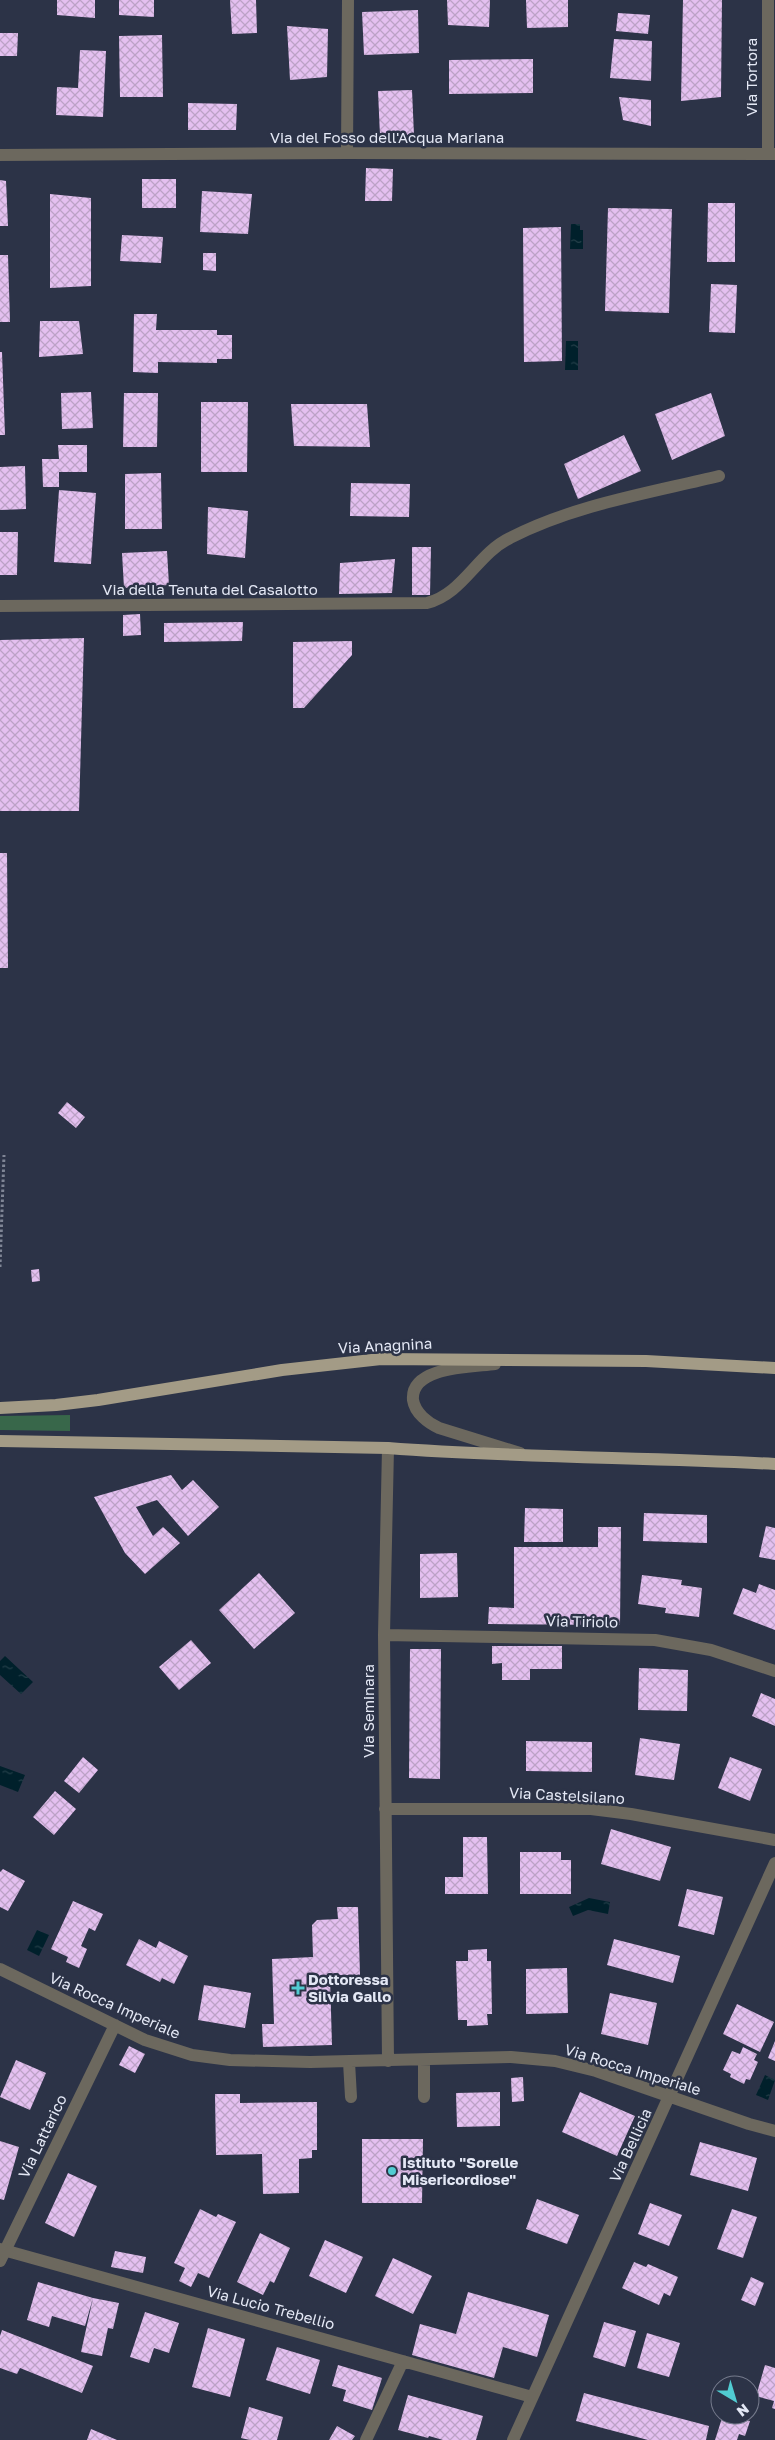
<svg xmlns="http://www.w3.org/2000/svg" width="775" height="2440" font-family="'Golos Text',sans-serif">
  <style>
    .garden { fill: #38674a }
    .water { fill: url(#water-ripples) }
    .building { fill: url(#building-cross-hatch) }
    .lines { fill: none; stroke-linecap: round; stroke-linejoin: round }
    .path { stroke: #7f8595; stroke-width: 3; stroke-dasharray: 2.5 2.5; stroke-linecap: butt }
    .minor { stroke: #6c685e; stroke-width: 12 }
    .major { stroke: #a39b86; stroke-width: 12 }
    .poi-dot { fill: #51ccd2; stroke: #2c3347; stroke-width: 2 }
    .labels { text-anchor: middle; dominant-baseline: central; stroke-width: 5; stroke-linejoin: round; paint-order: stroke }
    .street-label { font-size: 15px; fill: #e4e8f5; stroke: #2c3347 }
    .poi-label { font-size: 15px; font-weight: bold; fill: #e4e8f5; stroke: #2c3347; text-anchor: start }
  </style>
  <defs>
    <pattern id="water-ripples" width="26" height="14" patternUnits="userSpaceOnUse" patternTransform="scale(1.25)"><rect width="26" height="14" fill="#00202b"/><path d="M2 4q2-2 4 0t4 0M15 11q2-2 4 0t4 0" fill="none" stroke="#25404a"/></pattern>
    <pattern id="building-cross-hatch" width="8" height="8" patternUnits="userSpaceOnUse" patternTransform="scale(1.25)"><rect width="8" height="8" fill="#e4c0f0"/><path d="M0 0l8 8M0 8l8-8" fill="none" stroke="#bca2c6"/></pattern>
  </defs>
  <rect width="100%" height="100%" fill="#2c3347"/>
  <path class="garden" d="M70 1415V1431L0 1430V1416Z"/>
  <path class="water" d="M571 224H580V230H583V249H570Z
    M566 341H578V370H565Z
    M5 1656 33 1682 21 1694 0 1675V1661Z
    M0 1766 25 1775 18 1792 0 1785Z
    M589 1898 610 1902 608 1914 588 1910 573 1916 569 1907Z
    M37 1930 49 1935 39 1956 27 1950Z
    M765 2075 775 2080 768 2100 756 2095Z"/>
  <path class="building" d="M57 0H95V18L57 15Z
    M119 0H154V17L119 15Z
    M230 0H256L257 33 232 34Z
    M447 0H490L489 27 448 25Z
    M526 0H568V27L527 28Z
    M683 0H722L721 97 681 101Z
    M418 10 419 53 364 55 362 12Z
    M618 13 650 15 648 34 616 31Z
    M287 26 328 29 327 77 290 80Z
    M0 33H18L17 56H0Z
    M162 35 163 97H120L119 36Z
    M614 39 652 41 651 81 610 78Z
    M80 50 106 51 103 117 56 115 57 87 78 88Z
    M533 59V93L449 94V60Z
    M412 90 414 135 380 136 378 91Z
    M619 97 651 100V126L623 120Z
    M188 103 237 104 236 130H188Z
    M366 168 393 169 392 201H365Z
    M142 179H176V208H142Z
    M0 180 6 181 8 226H0Z
    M202 191 252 194 248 234 200 232Z
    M50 194 91 198V286L50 288Z
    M708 203H735V262H707Z
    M608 208 672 209 669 313 605 311Z
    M561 227 562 361 524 362 523 228Z
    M122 235 163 237 161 263 120 261Z
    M203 253H216V271L203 270Z
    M0 255H8L10 322H0Z
    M711 284 737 285 735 333 709 332Z
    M134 314H157L156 330H217V335H232V359H217V363L158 362V373L133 372Z
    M40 321H79L83 354 39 357Z
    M0 352H2L5 435H0Z
    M91 392 93 428 62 429 61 393Z
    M124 393H158L157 447H123Z
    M711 393 725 436 672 460 655 414Z
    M201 402H248L247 472H201Z
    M291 404H367L370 447 294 446Z
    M624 435 641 471 578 499 564 464Z
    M58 445H87V472H59V487H43L42 459H59Z
    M25 466 26 509 0 510V467Z
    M161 473 162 529H125V474Z
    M351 483 410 484 409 517 350 516Z
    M59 490 96 493 91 564 54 562Z
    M208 507 248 511 245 558 207 554Z
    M0 532H18L17 575H0Z
    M412 547H431L430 595H412Z
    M167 551 169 585 124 588 122 553Z
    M395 559 392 593 339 594 340 563Z
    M140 614 141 635 123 636V615Z
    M243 622 242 641 164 642V623Z
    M84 638 79 811H0V640Z
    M352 641V655L304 708H293V642Z
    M0 853H7L8 968H0Z
    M67 1102 85 1117 76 1128 58 1113Z
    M39 1269 40 1281 32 1282 31 1270Z
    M171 1475 182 1490 193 1480 219 1507 188 1536 157 1500 136 1507 153 1536 163 1527 180 1543 145 1574 125 1553 94 1497Z
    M525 1508 563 1509V1542H524Z
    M644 1513 707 1515V1543L643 1541Z
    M766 1526 775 1528V1560L759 1557Z
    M598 1527H621L620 1625 488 1624 489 1607 514 1608V1547H598Z
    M457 1553 458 1597 420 1598V1554Z
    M259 1573 295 1613 254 1649 219 1610Z
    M642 1575 682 1580 681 1585 702 1588 699 1617 665 1613 666 1608 638 1604Z
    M759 1584 775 1590V1630L733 1614 743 1588 756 1593Z
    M191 1640 211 1663 179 1690 159 1667Z
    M492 1646H562V1669H530V1680H502V1663L492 1664Z
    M410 1649H441L440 1779 409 1778Z
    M639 1668 688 1670 687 1711 638 1710Z
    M761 1693 775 1699V1726L752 1716Z
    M640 1738 680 1744 674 1780 635 1775Z
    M526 1741 592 1742V1772L526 1771Z
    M83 1757 98 1770 79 1793 64 1781Z
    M730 1757 762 1769 750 1801 718 1788Z
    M55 1791 76 1809 54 1835 33 1817Z
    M611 1829 671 1847 660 1881 601 1864Z
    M463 1837H487L488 1894H445V1877H463Z
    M520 1852H561V1860H571V1894H520Z
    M3 1869 25 1881 8 1911 0 1907V1872Z
    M687 1889 723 1897 714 1935 678 1926Z
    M73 1901 103 1914 95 1931 89 1928 81 1946 87 1949 79 1968 66 1962 68 1957 51 1949Z
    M337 1907H358L360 1975 330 1976 332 2045 263 2047 262 2024H274L272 1959 313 1957 312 1925 317 1920 338 1919Z
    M139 1939 156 1948 159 1941 188 1956 174 1984 162 1978 160 1982 126 1965Z
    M614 1939 680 1956 673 1983 607 1965Z
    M487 1949V1961H491L492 2014H487L488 2025 467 2026V2020H458L456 1961H468V1950Z
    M567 1968 568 2013 526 2014V1969Z
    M204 1985 251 1993 245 2028 198 2020Z
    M610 1993 657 2003 648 2045 601 2034Z
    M737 2004 774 2022 760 2052 723 2034Z
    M775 2041V2061L768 2058Z
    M129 2046 145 2054 135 2073 119 2065Z
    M743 2047 757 2054 754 2060 758 2062 750 2080 746 2079 744 2084 730 2077 731 2074 723 2070 732 2051 740 2054Z
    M16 2060 46 2073 30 2110 0 2097Z
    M523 2077 524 2101 512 2102 511 2078Z
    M500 2092V2126L457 2127 456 2093Z
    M580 2092 635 2116 617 2156 562 2132Z
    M215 2094H240V2103L317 2102V2150H312V2158L299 2159V2193L263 2194 262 2154 216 2155Z
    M362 2139H423L422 2203H362Z
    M0 2141 19 2147 4 2200 0 2199Z
    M700 2142 757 2158 748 2191 690 2175Z
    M68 2173 97 2186 74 2237 45 2223Z
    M537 2199 579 2215 567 2244 526 2229Z
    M650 2203 682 2215 669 2246 638 2234Z
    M200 2209 216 2217 218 2214 236 2222 209 2278 198 2273 191 2287 179 2281 185 2268 174 2263Z
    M732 2209 757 2217 743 2258 717 2249Z
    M260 2233 290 2248 274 2283 270 2281 263 2295 237 2282Z
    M325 2240 363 2257 346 2293 309 2276Z
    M115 2251 146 2257 143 2273 111 2267Z
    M393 2258 432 2276 413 2314 375 2296Z
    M634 2262 646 2267 648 2264 678 2277 670 2296 664 2293 659 2305 622 2288Z
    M751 2277 764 2283 755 2306 741 2300Z
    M38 2282 93 2298 85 2326 52 2316 49 2327 27 2320Z
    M468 2292 549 2315 537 2357 503 2347 494 2378 412 2355 420 2324 456 2334Z
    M93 2298 119 2303 113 2329 108 2328 102 2356 81 2352Z
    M145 2312 179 2323 169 2353 154 2348 149 2363 130 2357Z
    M604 2322 636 2331 625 2367 593 2357Z
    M208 2328 245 2339 230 2397 192 2387Z
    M2 2330 93 2366 82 2393 20 2368 17 2374 0 2368V2336Z
    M647 2333 680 2343 669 2377 637 2368Z
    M277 2347 320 2360 310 2394 266 2380Z
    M338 2365 382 2378 372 2410 343 2401 346 2390 332 2386Z
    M765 2365 775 2368V2409L772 2408 774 2401 756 2396Z
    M584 2393 709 2426 706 2440H648L576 2421Z
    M408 2395 483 2416 476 2440H443L429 2436 428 2438 398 2430Z
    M249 2407 283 2417 277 2440H250L241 2438Z
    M723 2415 750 2421 745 2436 739 2434 737 2440H715Z
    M337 2426 355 2436 352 2440H329Z
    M91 2429 117 2440H87Z"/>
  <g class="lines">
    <path class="path" d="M0 1267 4 1155"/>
    <path class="minor" d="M347 153 348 0
      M768 154V0
      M0 155 347 153 775 154
      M0 606 427 603C463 594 477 554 510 538 574 505 649 493 719 476
      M495 1364C473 1367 410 1366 413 1400 415 1413 428 1423 439 1428L520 1453
      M388 1448 384 1635 388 2061
      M384 1635 655 1640 711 1650 775 1671
      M385 1809H591L631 1814 775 1840
      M0 1969 145 2040 192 2055 230 2060 310 2062 511 2057 555 2061 596 2071 749 2124 775 2131
      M424 2060V2097
      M349 2062 351 2097
      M0 2249 532 2397
      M0 2261 115 2025
      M366 2440 403 2361
      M513 2440 775 1863"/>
    <path class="major" d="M0 1408 56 1405 98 1400 282 1370 381 1359 646 1361 775 1368
      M0 1441 388 1448C517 1458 646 1457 775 1464"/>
  </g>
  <g class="poi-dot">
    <path d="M295.5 1980.5h5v5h5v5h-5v5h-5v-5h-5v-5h5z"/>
    <circle cx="392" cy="2171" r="5"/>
  </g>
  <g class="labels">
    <g class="street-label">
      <text transform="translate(751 77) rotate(-90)">Via Tortora</text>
      <text x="387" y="137">Via del Fosso dell'Acqua Mariana</text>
      <text x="210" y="589">Via della Tenuta del Casalotto</text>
      <text transform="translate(385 1345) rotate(-3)">Via Anagnina</text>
      <text transform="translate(582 1621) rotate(1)">Via Tiriolo</text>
      <text transform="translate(368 1711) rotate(-90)">Via Seminara</text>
      <text transform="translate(567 1795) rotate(3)">Via Castelsilano</text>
      <text transform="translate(115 2005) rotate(24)">Via Rocca Imperiale</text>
      <text transform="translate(633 2069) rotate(17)">Via Rocca Imperiale</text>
      <text transform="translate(42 2136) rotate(-64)">Via Lattarico</text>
      <text transform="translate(630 2145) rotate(-65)">Via Bellicia</text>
      <text transform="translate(271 2307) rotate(15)">Via Lucio Trebellio</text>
    </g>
    <g class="poi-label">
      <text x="308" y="1979">Dottoressa<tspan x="308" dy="17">Silvia Gallo</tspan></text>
      <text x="402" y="2162">Istituto "Sorelle<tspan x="402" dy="17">Misericordiose"</tspan></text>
    </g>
  </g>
  <g transform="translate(735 2400) rotate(142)"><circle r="24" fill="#2c3347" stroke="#767b8d"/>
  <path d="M0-4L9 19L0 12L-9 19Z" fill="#51ccd2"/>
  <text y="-8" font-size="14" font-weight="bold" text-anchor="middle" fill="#e4e8f5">N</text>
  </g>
</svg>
